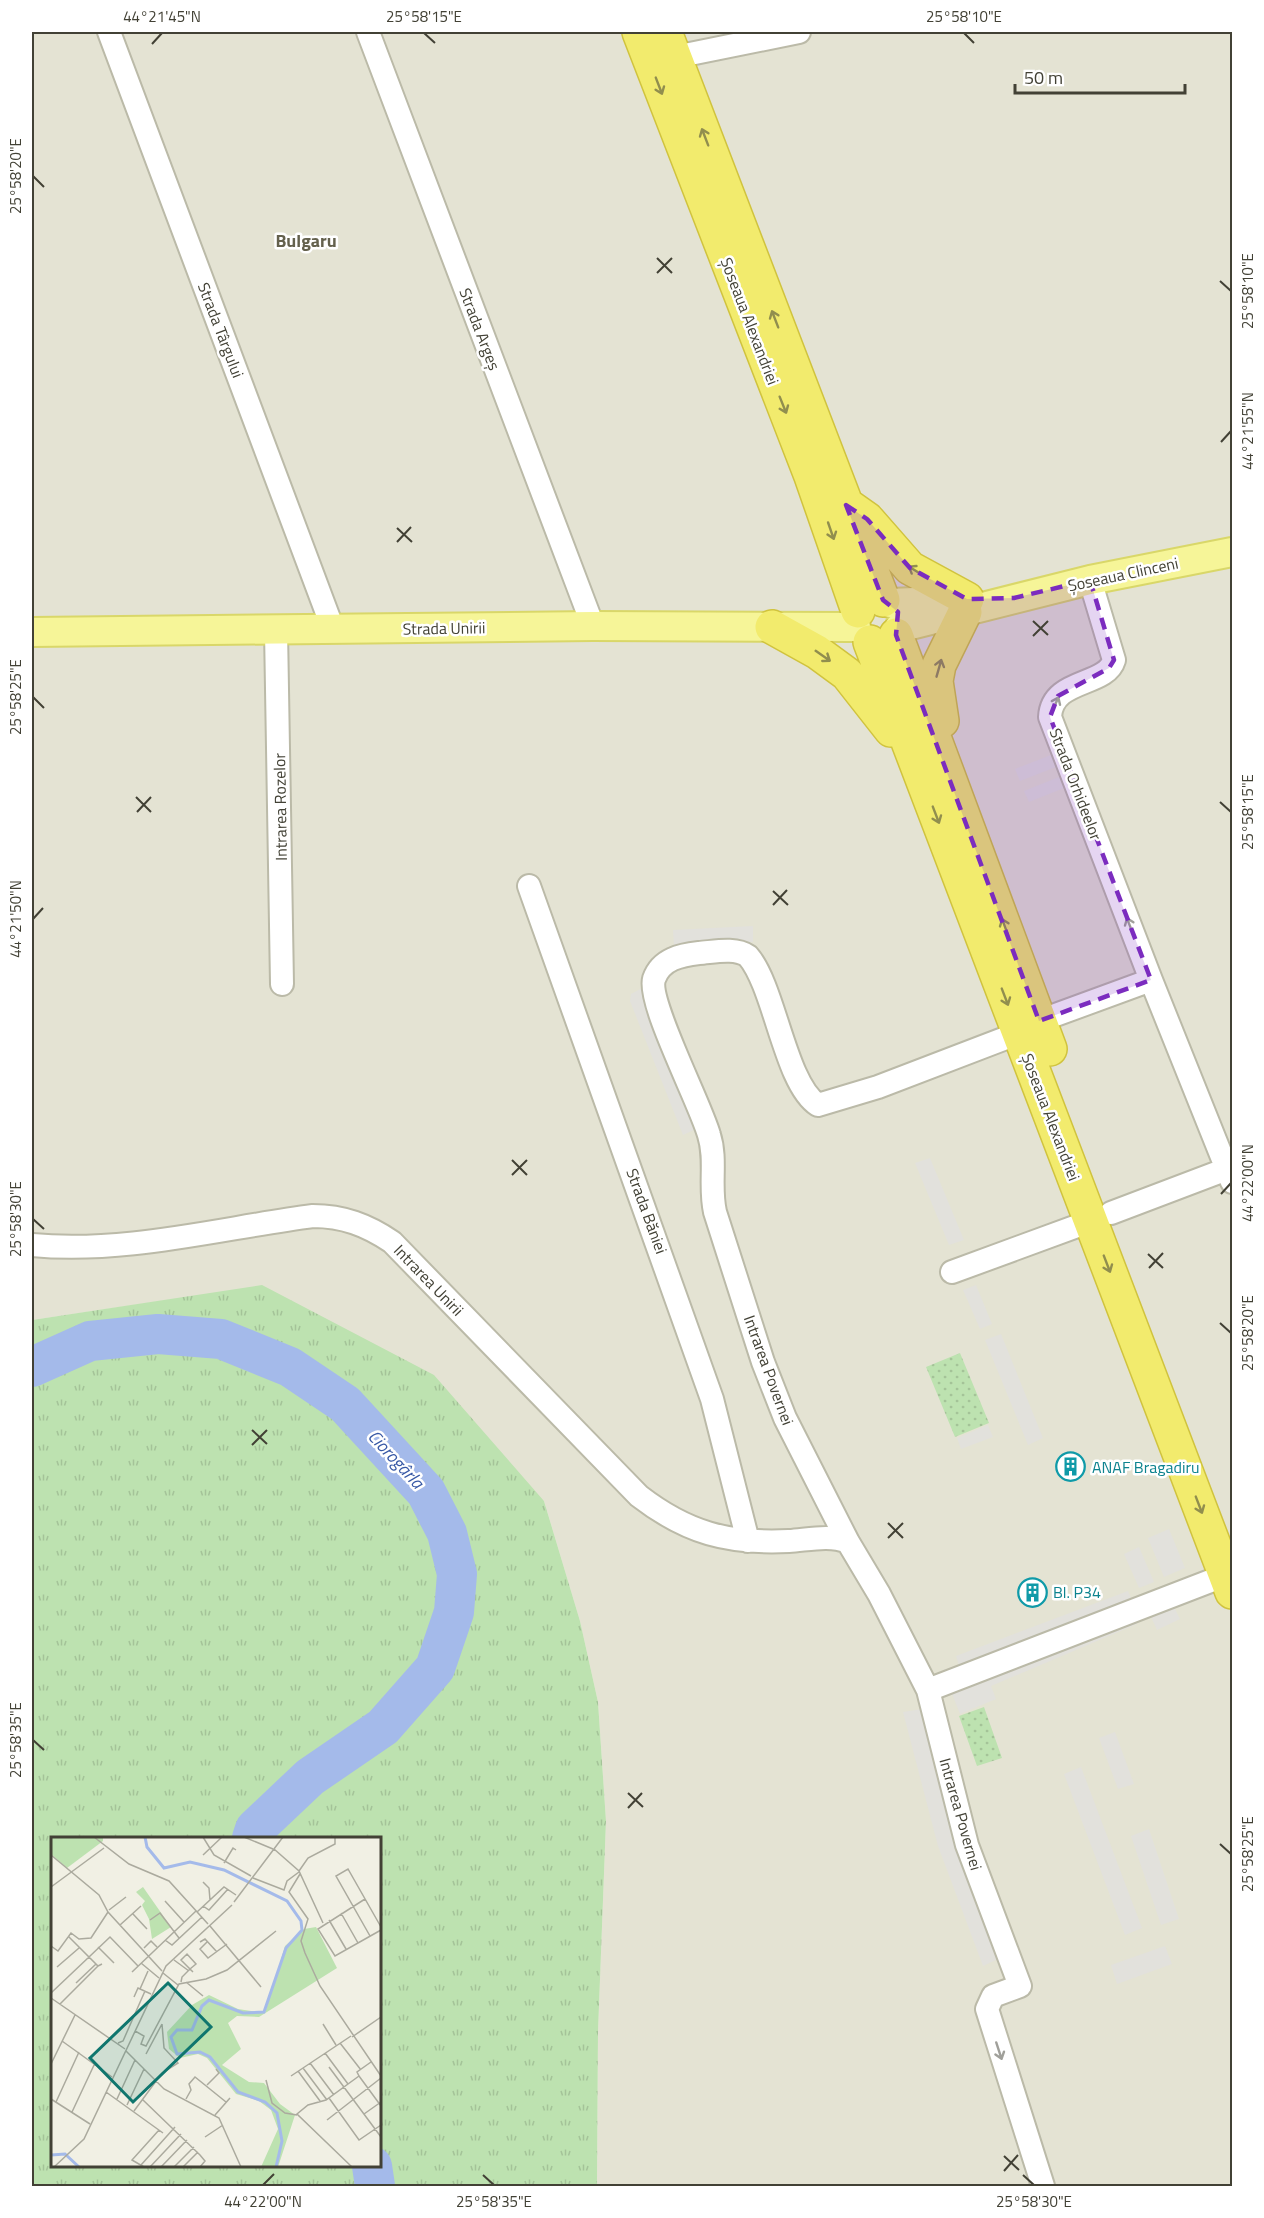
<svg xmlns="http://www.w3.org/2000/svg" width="1264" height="2218" font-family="'Titillium Web',sans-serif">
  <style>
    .residential { fill: #e4e3d3 }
    .grass { fill: url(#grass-tufts); fill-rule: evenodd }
    .park { fill: url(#park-dots) }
    .parking { fill: #e2e1dc }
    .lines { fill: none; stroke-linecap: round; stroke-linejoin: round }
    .river { stroke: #a4baea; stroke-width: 40 }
    .minor-casing { stroke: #bbbaa8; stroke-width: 26 }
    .major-casing { stroke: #d9d769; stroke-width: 32 }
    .highway-casing { stroke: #d0c33e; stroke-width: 36 }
    .minor { stroke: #fff; stroke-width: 22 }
    .major { stroke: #f6f598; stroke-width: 28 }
    .highway { stroke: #f2eb6d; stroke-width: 33 }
    .oneway { stroke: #918e4e }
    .oneway2 { stroke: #a0a09a }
    .marked { fill: #7b2cbf; fill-opacity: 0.2; stroke: #7b2cbf; stroke-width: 4.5; stroke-dasharray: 12 8; stroke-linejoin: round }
    .ticks { fill: none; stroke: #424135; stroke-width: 2 }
    .labels { text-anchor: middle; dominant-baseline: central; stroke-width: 5; stroke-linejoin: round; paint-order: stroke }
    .street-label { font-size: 16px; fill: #424135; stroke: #fff }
    .culture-label { font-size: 16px; fill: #0d838f; stroke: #fff; text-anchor: start }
    .neighbourhood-label { font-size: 18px; font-weight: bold; fill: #64614d; stroke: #fff }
    .water-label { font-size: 18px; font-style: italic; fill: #3758a5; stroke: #fff }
    .inset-river { fill: none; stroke: #a4baea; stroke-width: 3 }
    .inset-road { fill: none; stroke: #abaa9e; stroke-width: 1.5 }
    .view { fill: #0f766e; fill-opacity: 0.15; stroke: #0f766e; stroke-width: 3 }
    .inset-edge { fill: none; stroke: #424135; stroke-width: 3 }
    .neatline { fill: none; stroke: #424135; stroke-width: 2 }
    .ticks-label { font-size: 15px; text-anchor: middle; fill: #424135 }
  </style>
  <defs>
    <pattern id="grass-tufts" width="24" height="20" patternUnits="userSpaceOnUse" patternTransform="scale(1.5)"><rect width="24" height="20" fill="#bde2b0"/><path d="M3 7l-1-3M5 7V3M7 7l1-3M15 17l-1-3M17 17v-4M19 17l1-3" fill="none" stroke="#a4c398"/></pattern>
    <pattern id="park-dots" width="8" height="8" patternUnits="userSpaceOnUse" patternTransform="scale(1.5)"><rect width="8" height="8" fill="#bde2b0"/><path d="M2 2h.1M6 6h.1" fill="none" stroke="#a4c398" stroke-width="1.8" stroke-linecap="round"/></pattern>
  </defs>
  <rect width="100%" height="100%" fill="#f1f0e4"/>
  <path class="residential" d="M32 32H1232V2186H597L598 2032 606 1821 598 1702 580 1621 544 1501 262 1286 32 1320Z"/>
  <path class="grass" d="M262 1285 434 1375 544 1501 580 1621 598 1702 606 1821 598 2032 597 2186H32V1320ZM52 1838H380V2166H52Z"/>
  <path class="park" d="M960 1353 989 1423 955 1437 926 1367Z
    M984 1707 1002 1758 977 1766 959 1716Z"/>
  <path class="parking" d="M1056 753 1061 765 1020 781 1015 769Z
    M1064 775 1069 786 1029 802 1024 791Z
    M753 926V942L674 947 673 930Z
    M644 987 698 1128 683 1135 630 1001 631 994Z
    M930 1158 964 1240 949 1245 915 1163Z
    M976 1285 992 1324 980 1329 963 1290Z
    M1001 1334 1043 1438 1028 1445 985 1340Z
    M988 1425 993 1437 961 1449 957 1438Z
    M1169 1529 1185 1568 1164 1577 1148 1538Z
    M1139 1547 1154 1582 1139 1588 1124 1554Z
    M1128 1591 1133 1603 960 1669 956 1656Z
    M1174 1607 1180 1619 1157 1630 1151 1617Z
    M1135 1618 1137 1624 991 1686 996 1699 960 1714 952 1694Z
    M922 1709 1000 1958 983 1966 938 1846 903 1712Z
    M1115 1732 1134 1784 1118 1789 1099 1738Z
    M1081 1767 1142 1928 1125 1935 1064 1774Z
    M1149 1829 1179 1919 1161 1925 1131 1836Z
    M1165 1946 1172 1964 1117 1984 1111 1965Z"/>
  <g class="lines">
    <path class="river" d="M32 1367 90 1341 158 1334 221 1339 290 1367 345 1404 426 1492 447 1533 457 1574 454 1612 435 1668 383 1727 310 1777 255 1829 252 1838
      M372 2166 375 2186"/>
    <defs>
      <path id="minor" d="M109 32 333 629
        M368 32 593 626
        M675 57 799 32
        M1090 580 1114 660C1106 687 1052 678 1050 717L1151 980 1232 1182
        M276 630 282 984
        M529 886 712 1399 748 1541
        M1039 1021 1151 980
        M1019 1033 878 1087 818 1105C785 1084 775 987 748 956 735 947 714 952 699 953 681 955 661 959 654 979 647 1002 701 1105 709 1135 717 1160 709 1186 715 1212L763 1362 785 1418 848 1542 879 1594 928 1690 967 1845 1020 1986 993 1996 987 2009 1043 2186
        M1111 1213 1227 1169
        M32 1245C125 1254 221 1228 313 1216 343 1216 367 1225 392 1242L639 1496C687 1533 728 1544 789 1541 807 1540 830 1534 848 1542
        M952 1272 1091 1221
        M928 1690 1226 1575"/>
      <path id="major" d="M890 603 964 600
        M899 628 1090 580 1232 552
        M32 632 593 626 856 627"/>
      <path id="highway" d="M639 32 811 476 858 611
        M665 32 883 600
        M850 507 867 519 910 568 967 599
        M772 627 817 652 847 674 891 730
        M896 635 1050 1049
        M870 642 1232 1592
        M942 721 936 681 939 665 965 612"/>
    </defs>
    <use href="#minor" class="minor-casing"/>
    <use href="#major" class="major-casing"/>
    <use href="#highway" class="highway-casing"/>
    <use href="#minor" class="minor"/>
    <use href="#major" class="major"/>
    <use href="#highway" class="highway"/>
  </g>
  <defs><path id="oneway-shaft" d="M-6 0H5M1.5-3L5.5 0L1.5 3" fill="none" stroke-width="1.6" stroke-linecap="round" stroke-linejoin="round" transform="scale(1.5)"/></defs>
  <g class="oneway">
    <use href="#oneway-shaft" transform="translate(659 86) rotate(69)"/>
    <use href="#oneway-shaft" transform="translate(705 137) rotate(-111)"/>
    <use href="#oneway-shaft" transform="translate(775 319) rotate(-111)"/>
    <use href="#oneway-shaft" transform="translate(783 405) rotate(68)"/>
    <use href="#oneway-shaft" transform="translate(831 531) rotate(71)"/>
    <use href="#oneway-shaft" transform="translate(916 571) rotate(-148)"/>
    <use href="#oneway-shaft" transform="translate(823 656) rotate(35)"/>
    <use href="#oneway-shaft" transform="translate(939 668) rotate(-74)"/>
    <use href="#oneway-shaft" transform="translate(936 815) rotate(69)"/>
    <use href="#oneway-shaft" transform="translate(1005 927) rotate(-110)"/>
    <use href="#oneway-shaft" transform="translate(1005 997) rotate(69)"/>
    <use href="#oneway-shaft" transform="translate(1107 1264) rotate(69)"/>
    <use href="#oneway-shaft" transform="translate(1199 1505) rotate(69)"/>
  </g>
  <g class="oneway2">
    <use href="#oneway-shaft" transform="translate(1055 705) rotate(-66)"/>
    <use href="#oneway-shaft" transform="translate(1130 926) rotate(-111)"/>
    <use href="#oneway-shaft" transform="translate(999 2051) rotate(72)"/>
  </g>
  <path class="marked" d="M846 505 867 519 910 568 967 599 1014 598 1090 580 1114 660 1109 668 1058 696 1050 717 1151 980 1039 1021 896 635 898 612 883 600Z"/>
  <path class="ticks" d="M424 33 435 43M964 33 974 43M152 44 162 33M33 176 44 187M657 258 672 273M657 273 672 258M1220 281 1231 291M1221 442 1231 431M397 528 412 542M397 542 411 527M1033 621 1048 635M1033 636 1048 621M33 697 44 708M136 797 151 812M1220 802 1231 812M137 812 151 797M773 891 788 905M773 905 787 890M33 919 43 908M512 1160 527 1175M512 1175 527 1160M1221 1194 1231 1183M33 1219 44 1229M1148 1254 1163 1268M1149 1268 1163 1253M1220 1323 1231 1333M252 1430 267 1444M252 1445 267 1430M888 1523 903 1538M888 1538 903 1523M33 1740 44 1750M628 1793 643 1807M628 1808 642 1793M1220 1844 1231 1854M1004 2156 1019 2170M1004 2171 1018 2155M483 2175 494 2185M1023 2175 1034 2185M263 2185 274 2174"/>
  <defs>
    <symbol id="building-ring" viewBox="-11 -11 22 22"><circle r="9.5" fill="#fff" stroke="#0f9aa8" stroke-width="1.5"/><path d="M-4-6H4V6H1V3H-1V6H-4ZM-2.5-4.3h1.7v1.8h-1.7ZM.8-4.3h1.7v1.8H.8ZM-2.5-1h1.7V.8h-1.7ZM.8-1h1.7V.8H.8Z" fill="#0f9aa8"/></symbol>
  </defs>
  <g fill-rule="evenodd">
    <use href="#building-ring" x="1054" y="1450" width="33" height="33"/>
    <use href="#building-ring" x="1016" y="1576" width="33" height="33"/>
  </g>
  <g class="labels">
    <g class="street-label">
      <text transform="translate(750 321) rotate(69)">Șoseaua Alexandriei</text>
      <text transform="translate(480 329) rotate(69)">Strada Argeș</text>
      <text transform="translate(221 330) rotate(69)">Strada Târgului</text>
      <text transform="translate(1123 574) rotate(-12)">Șoseaua Clinceni</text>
      <text transform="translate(444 628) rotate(-1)">Strada Unirii</text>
      <text transform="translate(1076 784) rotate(69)">Strada Orhideelor</text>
      <text transform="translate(280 807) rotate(-91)">Intrarea Rozelor</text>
      <text transform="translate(1051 1117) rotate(69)">Șoseaua Alexandriei</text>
      <text transform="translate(647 1211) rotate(70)">Strada Băniei</text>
      <text transform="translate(429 1280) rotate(46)">Intrarea Unirii</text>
      <text transform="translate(769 1370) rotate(70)">Intrarea Povernei</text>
      <text transform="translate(961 1814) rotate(74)">Intrarea Povernei</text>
    </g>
    <g class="culture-label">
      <text x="1092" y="1467">ANAF Bragadiru</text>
      <text x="1053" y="1592">Bl. P34</text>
    </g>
    <g class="neighbourhood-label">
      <text x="306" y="240">Bulgaru</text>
    </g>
    <g class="water-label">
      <text transform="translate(396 1459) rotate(47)">Ciorogârla</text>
    </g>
  </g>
  <g transform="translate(51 1837)">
    <rect width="330" height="330" fill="#f1f0e4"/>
    <path d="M265 90 286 131 208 180 186 179 177 186 190 212 171 228 198 245 213 246 229 267 244 278 227 330H210L227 292 220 273 208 264 185 257 156 221 147 217 129 221 118 212 116 195 141 168 158 158 187 172 214 176 234 109 253 92Z" fill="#bde2b0"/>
    <path d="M92 50 120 90 101 102 98 82 91 68 94 64 85 55Z" fill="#bde2b0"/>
    <path d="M0 0H52V4L16 31 0 17Z" fill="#bde2b0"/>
    <path class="inset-river" d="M94 0 96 10 113 31 139 25 173 33 236 64 250 84 251 93 235 111 213 175 192 176 158 163 151 169 141 193H126L120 200 126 217 149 215 159 220 187 255 214 265 226 276 231 304 225 330M0 318 14 317 28 330"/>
    <path class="inset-road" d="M43 0 78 27 118 44 157 87M152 0 163 18 200 39M193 0 222 12M223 12 248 34 272 86M0 18 48 58 57 75 111 134M152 18 171 0M173 26 182 11 185 13M248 34 257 21 284 7V0M249 37 238 55 257 82 250 104 254 116 269 149 330 239M202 41 233 53 236 44 248 35M152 45 158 51 159 63M0 50 53 11M314 62 267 92 284 119 330 93M114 64 133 85M183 65 232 0M152 69 158 73 177 52M58 73 75 60M146 75 173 50 185 58M290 76 307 106M82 77 96 92M99 83 109 76 128 101M278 83 295 112M69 88 90 69M159 89 210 150M17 99 47 129 51 127M319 99 285 39 297 32 330 90M114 103 121 108 151 80M149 105 154 102 166 115M156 105 149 112 157 121 176 107M0 109 7 114 20 96 28 102 40 101 57 75M47 110 63 126M93 111 100 104 106 110M38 120 59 100 87 129M123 123 138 134M90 126 108 141M6 130 28 111M81 135 145 74M112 136 127 148M130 145 131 140 139 132 145 127 136 117 130 123 142 135M135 145 152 159M25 146 45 127M89 152 97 134M0 156 38 120M83 160 87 151 100 157M0 161 74 212M9 167 47 129M272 187 285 208M84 194 93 199 90 207 95 209 128 147 155 142 176 133 225 94M301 200 330 180M11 204 61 240M67 206 72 204 94 154M289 206 310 233M75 214 113 252 168 281 190 330M274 216 297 247M95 217 111 187M259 226 283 258M0 227 24 178M278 230 330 300M252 231 276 263M247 234 269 264M240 239 300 199M308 239 330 269M308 239 306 235 320 225M215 243 221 266 234 276 246 278M156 248 168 236 165 232M55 255 112 296M278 261 308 303 330 288M0 262 39 287M66 262 84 223M135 262 140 253 138 247 144 240 175 265M92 263 149 318 154 324 149 330M5 265 28 215M76 268 93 232M83 274 111 236 127 226 113 211 111 187M21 275 44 226M313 277 330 265M164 278 179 261M276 283 330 241M154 300 172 288M90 328 124 290M3 330 33 302 115 129 181 68M93 330 81 323 108 293M99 330 130 297M110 330 136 303M123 330 143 310M132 330 147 315M301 330 246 277 257 268 275 263 308 239"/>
    <path class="view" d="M117 146 160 190 82 265 39 221Z"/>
    <rect width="330" height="330" class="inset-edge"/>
  </g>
  <rect width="1264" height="2218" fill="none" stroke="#ffffff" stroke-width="66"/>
  <path d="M1015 84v9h170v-9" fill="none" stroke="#424135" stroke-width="3"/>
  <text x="1024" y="84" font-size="18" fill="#424135" stroke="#ffffff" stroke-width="4.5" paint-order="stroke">50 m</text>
  <rect x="33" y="33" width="1198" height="2152" class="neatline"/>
  <g class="ticks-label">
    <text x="162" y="22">44°21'45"N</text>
    <text x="424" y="22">25°58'15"E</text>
    <text x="964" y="22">25°58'10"E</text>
    <text transform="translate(16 176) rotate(-90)" y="5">25°58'20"E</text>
    <text transform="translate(1248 291) rotate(-90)" y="5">25°58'10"E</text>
    <text transform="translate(1248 431) rotate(-90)" y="5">44°21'55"N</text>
    <text transform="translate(16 697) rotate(-90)" y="5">25°58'25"E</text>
    <text transform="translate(1248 812) rotate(-90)" y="5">25°58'15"E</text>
    <text transform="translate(16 919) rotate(-90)" y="5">44°21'50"N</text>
    <text transform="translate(1248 1183) rotate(-90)" y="5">44°22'00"N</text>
    <text transform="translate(16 1219) rotate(-90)" y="5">25°58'30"E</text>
    <text transform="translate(1248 1333) rotate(-90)" y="5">25°58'20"E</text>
    <text transform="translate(16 1740) rotate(-90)" y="5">25°58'35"E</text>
    <text transform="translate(1248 1854) rotate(-90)" y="5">25°58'25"E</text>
    <text x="263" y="2207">44°22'00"N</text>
    <text x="494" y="2207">25°58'35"E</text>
    <text x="1034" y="2207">25°58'30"E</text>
  </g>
</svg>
